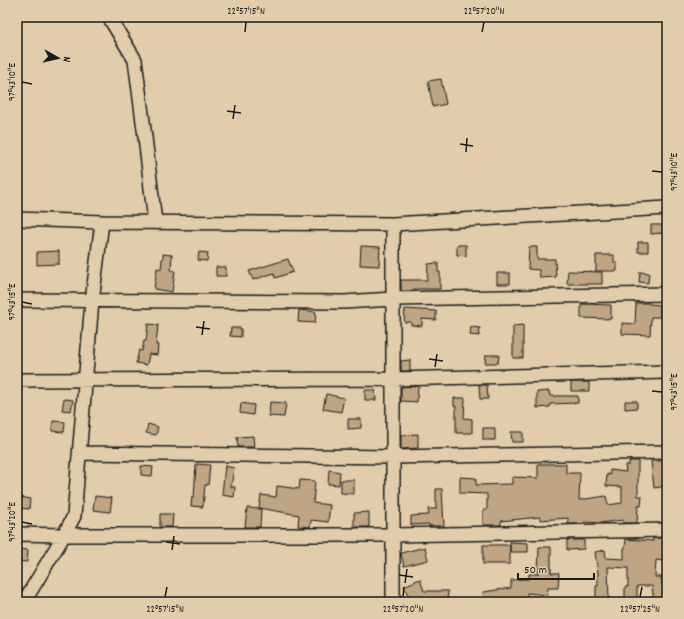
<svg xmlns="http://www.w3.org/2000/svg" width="684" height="619" font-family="Dekko,sans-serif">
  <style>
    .building { fill: #bfa583; stroke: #1c1c1c }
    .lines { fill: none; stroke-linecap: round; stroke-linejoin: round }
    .minor-casing { stroke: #1c1c1c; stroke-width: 16 }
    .minor { stroke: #e2ccab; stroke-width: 13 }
    .ticks { fill: none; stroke: #1c1c1c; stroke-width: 1.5 }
    .neatline { fill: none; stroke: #1c1c1c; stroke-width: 1.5 }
    .ticks-label { font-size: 10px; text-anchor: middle; fill: #1c1c1c }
  </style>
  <rect width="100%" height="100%" fill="#e2ccab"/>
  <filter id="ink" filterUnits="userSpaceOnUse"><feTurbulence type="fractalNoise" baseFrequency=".025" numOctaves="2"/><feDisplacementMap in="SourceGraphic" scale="8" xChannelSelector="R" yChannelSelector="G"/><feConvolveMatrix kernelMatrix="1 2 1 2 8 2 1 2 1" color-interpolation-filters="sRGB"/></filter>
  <g filter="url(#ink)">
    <path class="building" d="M441 79 446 104 433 107 428 81Z
      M651 225H662L663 233 651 234Z
      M638 242H648V252H638Z
      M457 245H466V256L457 255Z
      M361 246 380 247 379 266 360 265Z
      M529 247H537V259H555L556 277 540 278 539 270 528 269Z
      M59 251V264L37 265V252Z
      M199 252 208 253 207 261 198 260Z
      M163 254 172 255 171 270 175 271 172 292 154 289 157 268 161 269 162 259H163Z
      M596 255H614V263H617V271H596Z
      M288 259 293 272 275 278 274 273 253 280 249 271Z
      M438 263V272H440V289H414V291H401V280H427L428 264Z
      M216 267H226V276H216Z
      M568 271 602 272V284H567Z
      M640 272 649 273 648 283 639 282Z
      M497 273H510V284H497Z
      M636 303H649V304L660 305V317H651L650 335 622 334V323L635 324Z
      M581 304 611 305V319L581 318Z
      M405 309 436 311V320L422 319V326L411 325V322H404Z
      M299 310 316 312 315 323 298 322Z
      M148 324 158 325 156 345H158L157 355 149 354 147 365 136 363 139 350 142 351 144 341H146Z
      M523 325V358H513V326Z
      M471 327 480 328 479 336 470 335Z
      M231 328H241V337L230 336Z
      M486 355H499L498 363H485Z
      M410 360V371H401V361Z
      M571 382H589V391H571Z
      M479 385H487L488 399H480Z
      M418 386 417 402 401 401V387Z
      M365 390H375L376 400H365Z
      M549 391 550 396H578V403L550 404V407L537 408V392Z
      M326 394 344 398 341 412 323 409Z
      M454 398H465L464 418 472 419V433H456V406H454Z
      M64 399 73 400 71 411 62 410Z
      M625 401H637V408L625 409Z
      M270 402 286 403 284 417 269 416Z
      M241 403 254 405 253 415 240 413Z
      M348 419H361V428L348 429Z
      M53 421 65 422 64 432 52 431Z
      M148 424 158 427 156 435 146 433Z
      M483 428H495V440H483Z
      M511 432H523V442H512Z
      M418 434V448L401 449V435Z
      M253 436 254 447H238L237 437Z
      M629 461H638V496H642L641 506H638L637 523H623V520L600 523 584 522V524H568V518L540 520V517L501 521V525H483V510H487V494L460 493V477L476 478V485L512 484V477L538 478V464H566V473H580L579 500 606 496 608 505 622 503V487L606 486 607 474 610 475V470L626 472 625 465H629Z
      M651 461H663V468H666L667 486 654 488Z
      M196 464 210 465 208 485H205L203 507 191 506 192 496 194 497Z
      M141 466 153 467 152 476 141 475Z
      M225 466 234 468 231 487H235L234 497 222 495Z
      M329 470 340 472 339 485 328 484Z
      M300 480 315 481 313 503 330 505 328 522 311 520 310 527 298 526 299 515 259 508 261 495 276 497 277 486 299 489Z
      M341 480H354V494L341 493Z
      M436 489H442L444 526H429V524L411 525V516L429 515 428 509H436Z
      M95 496 112 498 110 512 93 510Z
      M21 497 30 499 29 509 19 508Z
      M247 508 261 509 260 527H245Z
      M369 512V527H354V513Z
      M160 514H173L172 527H160Z
      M653 538H665L664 561 656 560 655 577H661L665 601 654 602 652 586H637V602H625V587H628V568L608 567 609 602H596V586H598V573L595 552 605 550 606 558 624 559V548H625L626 539 653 541Z
      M567 540H584V549L567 550Z
      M510 542 528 543V552H510Z
      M483 545H510V564H483Z
      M425 547 428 560 404 566 401 553Z
      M539 547H551V573H559L558 588H548L547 595 527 593V602H484L483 592 511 588V580L529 579V574H538Z
      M17 549 28 550 27 562 17 561Z
      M420 579 424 591H448L447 602H411L404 586Z"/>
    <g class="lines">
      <defs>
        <path id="minor" d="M109 17 135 60 145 137 155 222
          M17 219 102 222 393 224 667 208
          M17 300 344 302 393 299 667 294
          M17 380 393 379 667 372
          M80 453 393 457 667 452
          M17 534 64 535H393L667 530
          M24 602 64 535 74 516 92 301 102 222
          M393 602V224"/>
      </defs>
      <use href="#minor" class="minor-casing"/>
      <use href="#minor" class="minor"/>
    </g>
  </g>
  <path class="ticks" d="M245 32 246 22M482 32 484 22M22 82 32 84M227 111 241 113M233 119 235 105M460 144 473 146M466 152 467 138M652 171 662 172M22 302 32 304M196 327 210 329M202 335 204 321M429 359 443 361M435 367 437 354M652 391 662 392M22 522 32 524M166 542 180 544M172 550 174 536M399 575 413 577M405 583 407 569M165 597 167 587M403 597 404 587M640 597 642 587"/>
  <rect width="684" height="619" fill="none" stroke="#e2ccab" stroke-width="44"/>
  <g transform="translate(58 58) rotate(98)" stroke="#e2ccab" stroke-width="3" paint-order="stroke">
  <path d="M0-3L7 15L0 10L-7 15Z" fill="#1c1c1c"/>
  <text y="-6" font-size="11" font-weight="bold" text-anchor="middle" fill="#1c1c1c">N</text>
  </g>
  <path d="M518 573v6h76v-6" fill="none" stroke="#1c1c1c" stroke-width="2"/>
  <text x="524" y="573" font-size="12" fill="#1c1c1c" stroke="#e2ccab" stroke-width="3" paint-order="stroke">50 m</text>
  <rect x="22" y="22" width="640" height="575" class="neatline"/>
  <g class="ticks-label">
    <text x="246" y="14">22°57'15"N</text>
    <text x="484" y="14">22°57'20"N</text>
    <text transform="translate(11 82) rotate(-90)" y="4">97°43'10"E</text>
    <text transform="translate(673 172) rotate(-90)" y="4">97°43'10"E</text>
    <text transform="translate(11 302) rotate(-90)" y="4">97°43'15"E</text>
    <text transform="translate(673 392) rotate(-90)" y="4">97°43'15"E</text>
    <text transform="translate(11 522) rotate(-90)" y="4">97°43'20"E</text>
    <text x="165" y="612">22°57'15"N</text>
    <text x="403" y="612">22°57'20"N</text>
    <text x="640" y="612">22°57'25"N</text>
  </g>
</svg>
